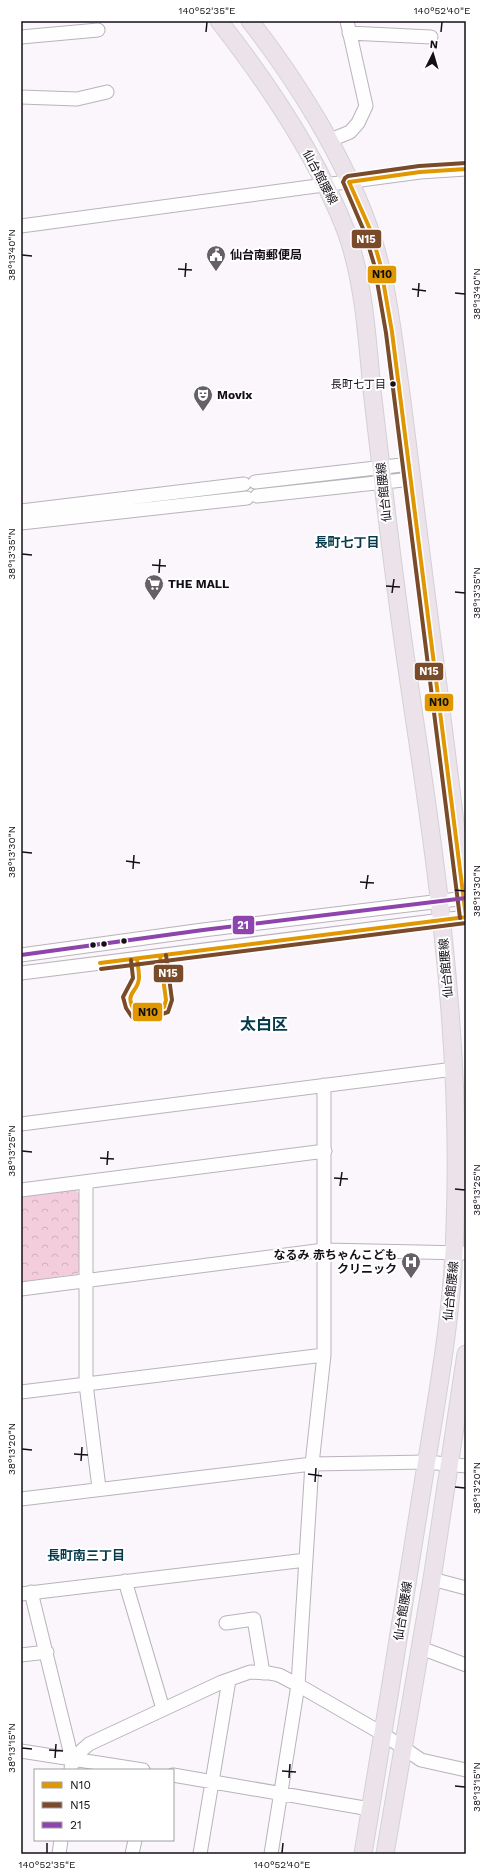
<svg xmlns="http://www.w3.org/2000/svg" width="487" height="1875" font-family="'Work Sans','Noto Sans JP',sans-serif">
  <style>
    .forest { fill: url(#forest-crowns) }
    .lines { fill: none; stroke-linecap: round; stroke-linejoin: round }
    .minor-casing { stroke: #b9b3bb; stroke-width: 15 }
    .major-casing { stroke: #d3d1d4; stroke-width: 19 }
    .minor { stroke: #fefefe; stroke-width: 13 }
    .major { stroke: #ebe3e9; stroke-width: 17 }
    .bus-1-casing { stroke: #fff; stroke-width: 7 }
    .bus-2-casing { stroke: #fff; stroke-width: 7 }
    .bus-3-casing { stroke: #fff; stroke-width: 7 }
    .bus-1 { stroke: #e09702; stroke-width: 4 }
    .bus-2 { stroke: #7a4b2a; stroke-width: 4 }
    .bus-3 { stroke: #8e44ad; stroke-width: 4 }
    .ticks { fill: none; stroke: #150f18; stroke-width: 1.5 }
    .bus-dot { fill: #150f18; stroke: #fff; stroke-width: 1.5 }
    .labels { text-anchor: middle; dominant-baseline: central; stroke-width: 4; stroke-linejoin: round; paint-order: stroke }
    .bus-label { font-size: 11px; fill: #150f18; stroke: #fff; text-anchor: end }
    .street-label { font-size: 12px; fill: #150f18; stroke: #fff }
    .poi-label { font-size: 12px; font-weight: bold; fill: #150f18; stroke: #fff; text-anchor: start }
    .neighbourhood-label { font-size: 13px; font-weight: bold; fill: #043a4c; stroke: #fff }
    .district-label { font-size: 16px; font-weight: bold; fill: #043a4c; stroke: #fff }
    .line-badge { stroke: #fff; stroke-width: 1.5 }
    .badge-label { font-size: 11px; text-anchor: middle; font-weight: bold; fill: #fff }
    .pale-badge-label { font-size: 11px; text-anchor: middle; font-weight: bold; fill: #111 }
    .neatline { fill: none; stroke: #150f18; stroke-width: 1.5 }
    .ticks-label { font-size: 10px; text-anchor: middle; fill: #150f18 }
  </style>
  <defs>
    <pattern id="forest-crowns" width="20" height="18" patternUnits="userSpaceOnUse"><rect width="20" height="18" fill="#f4cddd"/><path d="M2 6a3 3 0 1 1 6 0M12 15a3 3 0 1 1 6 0" fill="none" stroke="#d0afbd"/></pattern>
  </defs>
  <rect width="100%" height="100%" fill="#faf6fb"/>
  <path class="forest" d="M74 1189 79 1193 81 1269 77 1274 21 1282V1196Z"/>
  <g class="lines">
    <defs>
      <path id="minor" d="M349 33 431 37
        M21 37 98 30
        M21 97 77 99 107 92
        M328 141 350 132 358 123 366 106 347 21
        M21 226 420 172 466 169
        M255 482 410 464
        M257 496 412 479
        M21 511 244 484
        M21 523 247 498
        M21 955 203 930 466 898
        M21 973 466 917
        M21 1124 454 1069
        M86 1182V1384L99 1488
        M21 1190 325 1151
        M21 1289 324 1250 466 1253
        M21 1392 324 1355
        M21 1499 312 1464 427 1462 466 1466
        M432 1579 466 1588
        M125 1581 163 1709
        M31 1592 72 1759 71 1770
        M21 1594 306 1560
        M226 1623 254 1619 263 1673
        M419 1650 429 1651 466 1665
        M21 1655 47 1652
        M21 1751 143 1770
        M72 1759 89 1744 222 1682 250 1672 269 1673 279 1675 298 1685 383 1734 421 1760 466 1770
        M173 1775 370 1809
        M59 1854 61 1840
        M132 1854 135 1840
        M200 1854 229 1680
        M271 1854 298 1685 312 1464 324 1355V1085"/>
      <path id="major" d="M219 21C269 85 317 156 346 231 364 281 367 337 372 390 380 459 388 528 397 596 411 706 431 815 442 925 453 1025 459 1126 455 1227 453 1315 436 1402 422 1490 403 1611 383 1733 363 1854
        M250 21C297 81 344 157 369 228 384 269 390 314 396 357 403 407 409 456 415 506 432 643 451 780 466 917
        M385 1854 432 1579 466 1354"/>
    </defs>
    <use href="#minor" class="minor-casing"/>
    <use href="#major" class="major-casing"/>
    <use href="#minor" class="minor"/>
    <use href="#major" class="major"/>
    <defs>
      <path id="bus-1" d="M466 169 420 172 349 182 370 229 380 263 392 332 466 917
        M137 959C138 965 139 972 139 978 138 994 123 991 135 1012H150L164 1007 166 1000 160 956
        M100 963 466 917"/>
      <path id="bus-2" d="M460 918 386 333 374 264 364 231 343 182 345 178 348 176 419 166 466 163
        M131 960 133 978 123 997 126 1008 132 1017 151 1018 168 1012 172 1000 166 955
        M101 969 466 923"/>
      <path id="bus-3" d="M21 955 203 930 466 898"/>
    </defs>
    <use href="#bus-1" class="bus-1-casing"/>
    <use href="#bus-2" class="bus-2-casing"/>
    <use href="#bus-3" class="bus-3-casing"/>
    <use href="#bus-1" class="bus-1"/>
    <use href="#bus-2" class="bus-2"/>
    <use href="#bus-3" class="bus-3"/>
  </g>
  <path class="ticks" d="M206 32 207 22M441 32 442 22M22 255 32 256M178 269 192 270M185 277 186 263M412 289 426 291M455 293 465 294M418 297 419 283M22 554 32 555M152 565 166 566M159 573 160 559M386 586 400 587M455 592 465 593M392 593 394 579M22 852 32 853M126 861 140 863M133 869 134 855M360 882 374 883M366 889 368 875M455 890 465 891M22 1151 32 1152M100 1158 114 1159M107 1165 108 1151M334 1178 348 1179M340 1186 342 1172M455 1189 465 1190M22 1449 32 1450M74 1454 88 1455M81 1461 82 1447M308 1474 322 1476M315 1482 316 1468M455 1487 465 1488M22 1748 32 1749M49 1750 63 1751M55 1758 56 1744M282 1771 296 1772M289 1778 290 1764M455 1786 465 1787M47 1853V1843M282 1853 283 1843"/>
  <defs>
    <symbol id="civic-pin" viewBox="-11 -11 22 30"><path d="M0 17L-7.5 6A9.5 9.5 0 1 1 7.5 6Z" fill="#656067" stroke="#fff"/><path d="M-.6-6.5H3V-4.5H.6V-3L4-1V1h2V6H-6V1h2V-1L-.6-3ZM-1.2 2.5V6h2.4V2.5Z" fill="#fff"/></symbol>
    <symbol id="theatre-pin" viewBox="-11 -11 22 30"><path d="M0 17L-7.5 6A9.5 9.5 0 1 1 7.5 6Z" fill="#656067" stroke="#fff"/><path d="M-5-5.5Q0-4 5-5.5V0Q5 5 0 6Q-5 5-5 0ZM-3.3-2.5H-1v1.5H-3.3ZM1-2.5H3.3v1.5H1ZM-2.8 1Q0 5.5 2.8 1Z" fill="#fff"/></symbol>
    <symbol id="supermarket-pin" viewBox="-11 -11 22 30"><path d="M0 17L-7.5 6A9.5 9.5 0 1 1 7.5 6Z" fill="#656067" stroke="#fff"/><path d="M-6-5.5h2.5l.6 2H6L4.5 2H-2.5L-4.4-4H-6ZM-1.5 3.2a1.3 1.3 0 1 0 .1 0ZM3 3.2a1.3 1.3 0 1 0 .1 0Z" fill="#fff"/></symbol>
    <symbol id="hospital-pin" viewBox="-11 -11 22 30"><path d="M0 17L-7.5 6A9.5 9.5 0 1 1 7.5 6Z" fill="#656067" stroke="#fff"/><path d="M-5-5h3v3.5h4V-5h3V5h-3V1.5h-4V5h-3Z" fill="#fff"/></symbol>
  </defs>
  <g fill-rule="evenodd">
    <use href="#civic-pin" x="205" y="244" width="22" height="30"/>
    <use href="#theatre-pin" x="192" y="384" width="22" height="30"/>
    <use href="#supermarket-pin" x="143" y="573" width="22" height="30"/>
    <use href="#hospital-pin" x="400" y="1251" width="22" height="30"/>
  </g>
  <g class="bus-dot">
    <circle cx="393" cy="384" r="3.5"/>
    <circle cx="124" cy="941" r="3.5"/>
    <circle cx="104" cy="944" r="3.5"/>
    <circle cx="93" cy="945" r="3.5"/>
  </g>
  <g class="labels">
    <g class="bus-label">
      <text x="386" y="384">長町七丁目</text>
    </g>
    <g class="street-label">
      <text transform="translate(320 177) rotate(62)">仙台館腰線</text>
      <text transform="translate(384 492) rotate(-96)">仙台館腰線</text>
      <text transform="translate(446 968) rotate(-95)">仙台館腰線</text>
      <text transform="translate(451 1291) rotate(-84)">仙台館腰線</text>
      <text transform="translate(403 1611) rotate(-81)">仙台館腰線</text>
    </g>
    <g class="poi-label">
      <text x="230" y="255">仙台南郵便局</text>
      <text x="217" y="395">Movix</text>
      <text x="168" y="584">THE MALL</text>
      <text x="397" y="1255" text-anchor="end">なるみ 赤ちゃんこども<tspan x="397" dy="14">クリニック</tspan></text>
    </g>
    <g class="neighbourhood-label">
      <text x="347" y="542">長町七丁目</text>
      <text x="86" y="1555">長町南三丁目</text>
    </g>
    <g class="district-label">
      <text x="264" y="1024">太白区</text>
    </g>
  </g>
  <g class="line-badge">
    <rect x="351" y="229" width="31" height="20" rx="4" fill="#7a4b2a"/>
    <rect x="367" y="265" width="30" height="19" rx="4" fill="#e09702"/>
    <rect x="414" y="662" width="30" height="19" rx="4" fill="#7a4b2a"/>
    <rect x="424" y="693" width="30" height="19" rx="4" fill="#e09702"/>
    <rect x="232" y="915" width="23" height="20" rx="4" fill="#8e44ad"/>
    <rect x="153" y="964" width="31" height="19" rx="4" fill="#7a4b2a"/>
    <rect x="132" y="1002" width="31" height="20" rx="4" fill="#e09702"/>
  </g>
  <g class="badge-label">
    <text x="366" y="243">N15</text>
    <text x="429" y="675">N15</text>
    <text x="243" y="929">21</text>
    <text x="168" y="977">N15</text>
  </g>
  <g class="pale-badge-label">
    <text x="382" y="278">N10</text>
    <text x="439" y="706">N10</text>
    <text x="148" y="1016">N10</text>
  </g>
  <rect width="487" height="1875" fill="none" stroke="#ffffff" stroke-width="44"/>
  <rect x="34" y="1769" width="140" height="72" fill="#ffffff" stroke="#a19fa3"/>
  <rect x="42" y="1782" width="20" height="6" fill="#e09702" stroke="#a19fa3"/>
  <text x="70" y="1789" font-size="12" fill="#150f18">N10</text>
  <rect x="42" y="1802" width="20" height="6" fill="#7a4b2a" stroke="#a19fa3"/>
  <text x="70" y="1809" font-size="12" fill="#150f18">N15</text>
  <rect x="42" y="1822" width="20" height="6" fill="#8e44ad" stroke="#a19fa3"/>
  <text x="70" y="1829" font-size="12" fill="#150f18">21</text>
  <g transform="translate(433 54) rotate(5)" stroke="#ffffff" stroke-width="3" paint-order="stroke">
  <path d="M0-3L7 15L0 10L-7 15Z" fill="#150f18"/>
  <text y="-6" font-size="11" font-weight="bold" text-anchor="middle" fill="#150f18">N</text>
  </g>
  <rect x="22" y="22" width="443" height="1831" class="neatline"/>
  <g class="ticks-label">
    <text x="207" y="14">140°52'35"E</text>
    <text x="442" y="14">140°52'40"E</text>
    <text transform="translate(11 255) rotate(-90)" y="4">38°13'40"N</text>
    <text transform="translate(476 294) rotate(-90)" y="4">38°13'40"N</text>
    <text transform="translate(11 554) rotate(-90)" y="4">38°13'35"N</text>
    <text transform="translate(476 593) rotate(-90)" y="4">38°13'35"N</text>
    <text transform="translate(11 852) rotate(-90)" y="4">38°13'30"N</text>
    <text transform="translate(476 891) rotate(-90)" y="4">38°13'30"N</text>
    <text transform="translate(11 1151) rotate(-90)" y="4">38°13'25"N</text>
    <text transform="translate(476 1190) rotate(-90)" y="4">38°13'25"N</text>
    <text transform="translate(11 1449) rotate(-90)" y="4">38°13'20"N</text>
    <text transform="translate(476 1488) rotate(-90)" y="4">38°13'20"N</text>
    <text transform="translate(11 1748) rotate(-90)" y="4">38°13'15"N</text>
    <text transform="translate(476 1787) rotate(-90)" y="4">38°13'15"N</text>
    <text x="47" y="1868">140°52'35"E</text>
    <text x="282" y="1868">140°52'40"E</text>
  </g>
</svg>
